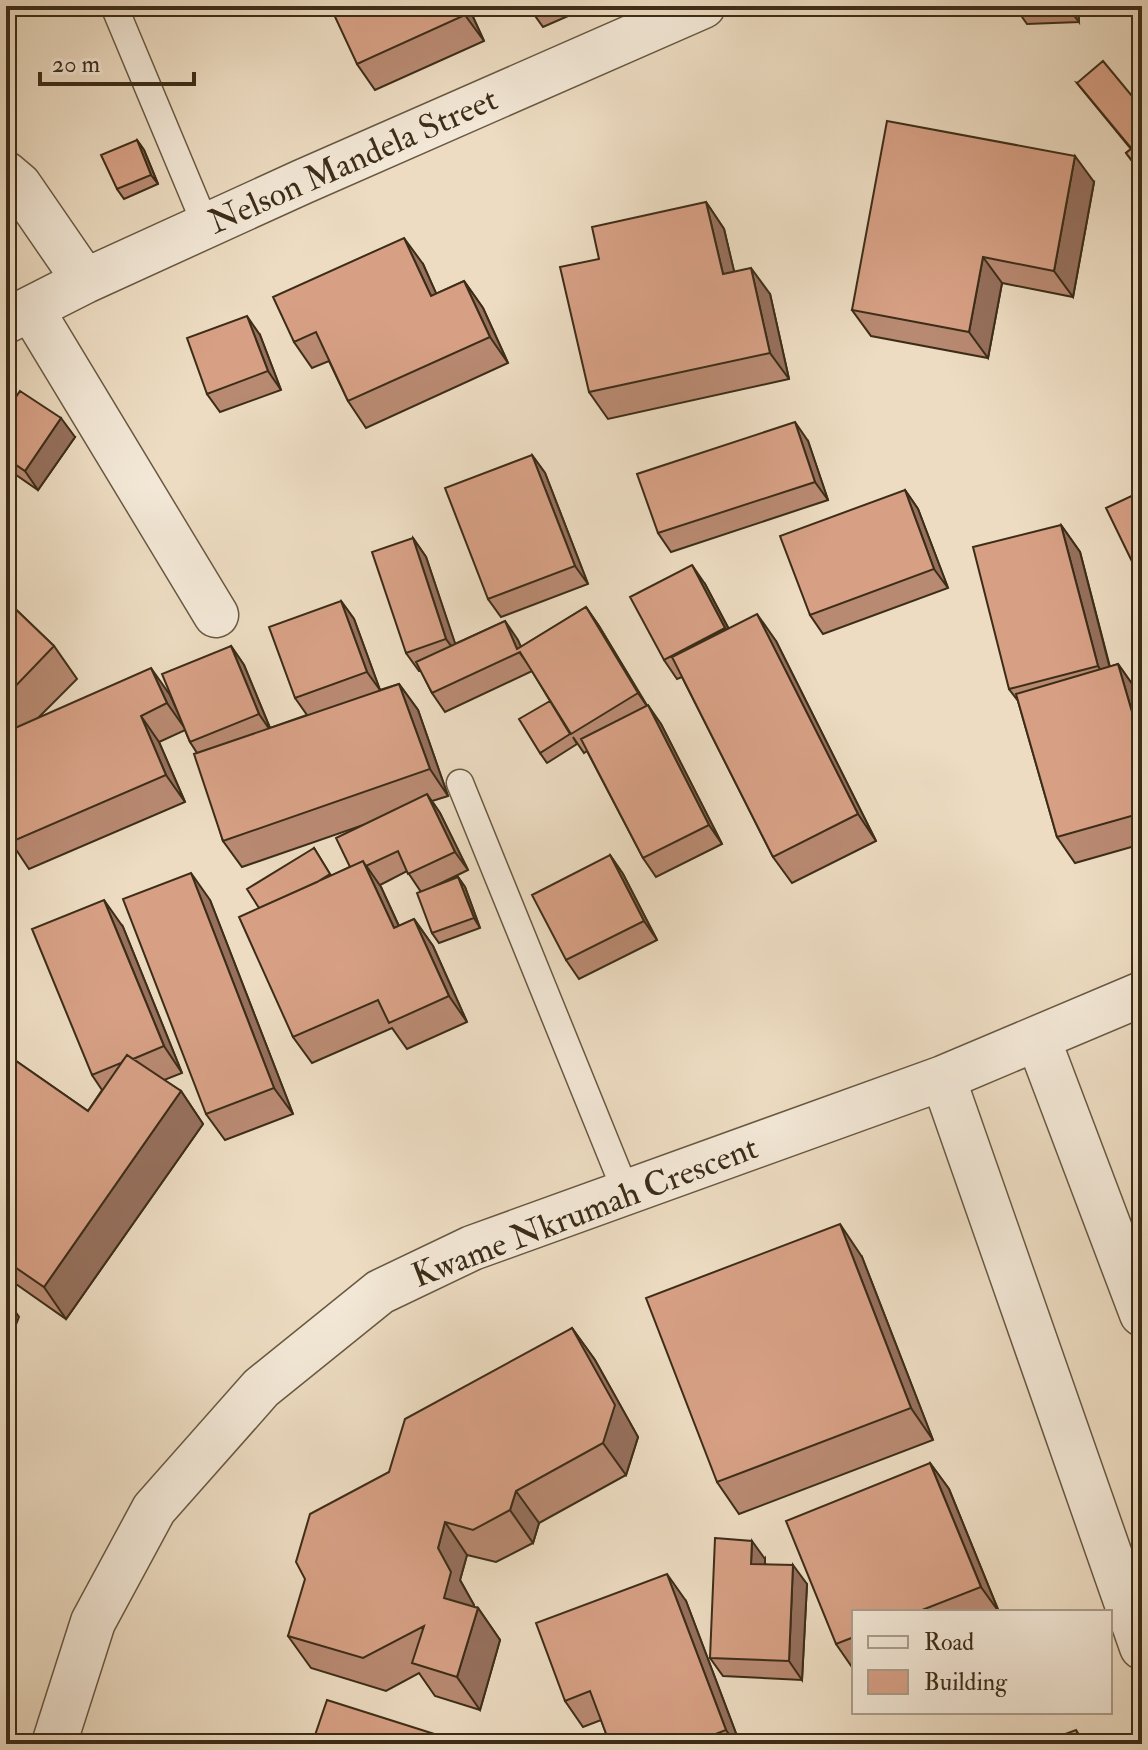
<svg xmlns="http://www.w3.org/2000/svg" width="1148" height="1750" font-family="'IM FELL Double Pica',serif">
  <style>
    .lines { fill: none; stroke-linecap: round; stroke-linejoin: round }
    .service-casing { stroke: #685942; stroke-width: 29 }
    .minor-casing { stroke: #685942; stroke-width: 47 }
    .service { stroke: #f3e8d7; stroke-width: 26 }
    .minor { stroke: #f3e8d7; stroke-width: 44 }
    .wall { fill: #b98a72; stroke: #3c2d18; stroke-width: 2 }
    .shaded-wall { fill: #96705d; stroke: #3c2d18; stroke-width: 2 }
    .building { fill: #d7a085; stroke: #3c2d18; stroke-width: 2 }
    .labels { text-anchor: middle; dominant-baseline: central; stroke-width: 8; stroke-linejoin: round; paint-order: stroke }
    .street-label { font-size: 34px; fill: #3c2d18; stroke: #f3e8d7 }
  </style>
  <rect width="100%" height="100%" fill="#eddcc2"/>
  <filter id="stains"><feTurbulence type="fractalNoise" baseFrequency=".0025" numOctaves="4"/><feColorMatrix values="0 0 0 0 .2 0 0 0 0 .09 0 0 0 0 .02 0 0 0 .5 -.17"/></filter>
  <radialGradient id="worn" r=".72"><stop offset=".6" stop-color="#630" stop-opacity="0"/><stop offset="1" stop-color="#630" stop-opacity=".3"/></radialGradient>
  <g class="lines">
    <defs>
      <path id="service" d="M114 6 206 226
        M460 783 626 1192"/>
      <path id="minor" d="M6 174 19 185 85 281
        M31 309 216 615
        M6 321 85 281 302 182 703 6
        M1038 1039 1142 1314
        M943 1078 1142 1647
        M54 1744 93 1622 154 1509 261 1388 380 1292 472 1248 943 1078 1142 994"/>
    </defs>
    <use href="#service" class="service-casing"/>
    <use href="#minor" class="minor-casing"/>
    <use href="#service" class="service"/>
    <use href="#minor" class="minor"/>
  </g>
  <path class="wall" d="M468 6 484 41 375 90 357 64Z
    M528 6H591L543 27Z
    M1078 6 1079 22 1027 24 1020 14Z
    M1077 83 1142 108V175L1126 153 1131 149Z
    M137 140 144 150 158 184 124 199 117 189Z
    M1094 182 1073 297 1002 283 988 358 871 336 852 310Z
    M706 202 724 229 734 272 770 294 789 379 608 419 589 392 599 259Z
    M423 264 436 294 464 281 483 308 508 363 366 428 348 401 329 361 312 368 294 342Z
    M260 335 281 390 220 412 207 394Z
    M6 412 75 437 38 490 6 468Z
    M808 441 828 500 671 552 658 533Z
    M532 455 545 473 588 584 501 617 488 599Z
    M905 490 918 509 948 588 823 634 810 615Z
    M1061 525 1080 552 1110 667 1118 664 1137 691 1142 708V844L1075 863 1057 837 1018 701 1009 689Z
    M413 538 426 557 455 644 505 621 521 647 586 607 599 626 647 706 661 724 722 844 656 877 643 858 587 751 584 753 573 737 577 744 547 763 540 753 550 701 532 671 445 712 432 693 421 671H419L406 653Z
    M705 584 729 629 776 641 876 841 792 883 773 857 682 677 677 679 664 660Z
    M6 600 54 646 77 679 39 717 170 695 231 646 244 665 270 728 307 715 295 698 341 601 354 619 380 690 399 684 418 710 448 796 432 801 440 813 468 870 433 887 458 877 465 887 480 928 439 943 432 933 421 892 407 871 380 885 399 926 414 919 433 946 467 1022 407 1049 392 1028 312 1063 293 1037 259 908 314 848 331 876 350 867 363 825 242 867 223 841 197 753 190 742 185 730 159 742 185 802 29 869 11 842 6 831Z
    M610 855 623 874 657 940 579 979 566 960Z
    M210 900 293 1114 225 1140 206 1114Z
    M123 927 182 1073 164 1080 181 1091 203 1124 66 1319 6 1277V1054L88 1111 102 1090 92 1075Z
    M862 1257 933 1440 739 1514 717 1482Z
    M572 1328 595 1360 638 1437 626 1475 539 1523 533 1543 496 1562 467 1555 460 1580 474 1605 473 1607 478 1608 500 1640 480 1710 435 1696 419 1673 386 1691 311 1668 288 1636 389 1472Z
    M930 1463 949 1489 999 1612H854V1670L836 1644Z
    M765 1559V1564L807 1584 802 1680 723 1676 710 1658Z
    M686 1601 740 1744H610L601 1720 583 1727 565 1701Z"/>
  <path class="shaded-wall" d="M461 6H468L484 41 465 15Z
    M1072 6H1078L1079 22 1072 13Z
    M137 140 144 150 158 184 151 175Z
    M1075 156 1094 182 1073 297 1054 271Z
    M706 202 724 229 741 300 723 274Z
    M404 238 423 264 449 322 431 296Z
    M983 257 1002 283 988 358 969 332Z
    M751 268 770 294 789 379 770 353Z
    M464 281 483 308 508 363 490 337Z
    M247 316 260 335 281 390 268 371Z
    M61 418 75 437 38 490 25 471Z
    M795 422 808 441 828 500 815 482Z
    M532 455 545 473 588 584 575 566Z
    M905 490 918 509 948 588 934 569Z
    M1061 525 1080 552 1116 692 1098 666Z
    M413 538 426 557 460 658 446 639Z
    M692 565 705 584 738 647 725 628Z
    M341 601 354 619 380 690 367 672Z
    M586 607 599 626 651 712 638 693Z
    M757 614 776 641 876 841 858 814Z
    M505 621 518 640 530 667 517 649Z
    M231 646 244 665 272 733 259 714Z
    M1118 664 1137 691 1142 708V746Z
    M151 668 170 695 186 730 167 703Z
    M399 684 418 710 448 796 430 769Z
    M648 705 661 724 722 844 709 825Z
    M141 716 159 742 185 802 166 775Z
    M427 794 440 813 468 870 455 852Z
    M610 855 623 874 657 940 644 921Z
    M363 861 381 887 412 955 394 928Z
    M191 873 210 900 293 1114 274 1088Z
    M458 877 465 887 480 928 474 918Z
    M104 900 123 927 182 1073 164 1046Z
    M414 919 433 946 467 1022 449 996Z
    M181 1091 203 1124 66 1319 44 1287Z
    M840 1224 862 1257 933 1440 911 1408Z
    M6 1298 19 1317 6 1350Z
    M572 1328 595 1360 638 1437 626 1475 603 1443Z
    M930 1463 949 1489 999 1612 981 1587Z
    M516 1491 539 1523 533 1543 510 1510Z
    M445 1522 467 1555 460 1580 474 1605 466 1630 444 1598 438 1548Z
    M752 1541 765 1559V1582L751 1564Z
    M793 1565 807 1584 802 1680 789 1661Z
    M667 1574 686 1601 740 1744H736L726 1730Z
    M478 1608 500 1640 480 1710 457 1677Z
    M1076 1730 1085 1744H1081Z"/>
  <path class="building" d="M330 6H461L465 15 357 64Z
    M1020 6H1072V13L1020 14Z
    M1103 61 1142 108V139L1131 148 1077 83Z
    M887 121 1075 156 1054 271 983 257 969 332 852 310Z
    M137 140 151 175 117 189 101 155Z
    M1142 140V173L1126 153Z
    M706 202 723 274 751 268 770 353 589 392 560 267 599 259 592 227Z
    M404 238 431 296 464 281 490 337 348 401 316 332 294 342 273 297Z
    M247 316 268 371 207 394 187 338Z
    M20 391 61 418 25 471 6 458V412Z
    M795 422 815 482 658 533 637 474Z
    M532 455 575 566 488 599 445 488Z
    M905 490 934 569 810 615 780 536Z
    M1142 491V582L1106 508Z
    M1061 525 1098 666 1009 689 973 547Z
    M413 538 446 639 406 653 372 552Z
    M692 565 725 628 664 660 630 597Z
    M6 600 54 646 6 696Z
    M341 601 367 672 295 698 269 627Z
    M586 607 638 693 571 734 520 652 432 693 416 662 505 621 517 649Z
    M757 614 858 814 773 857 672 657Z
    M231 646 259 714 190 742 162 674Z
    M1118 664 1142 746V813L1057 837 1016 694Z
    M151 668 167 703 141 716 166 775 11 842 6 831V732Z
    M399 684 430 769 223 841 194 754Z
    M550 701 570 734 540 753 519 719Z
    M648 705 709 825 643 858 581 739Z
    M427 794 455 852 408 874 398 851 366 866 363 861 350 867 336 838Z
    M314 848 330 874 317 882 259 908 247 889Z
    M610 855 644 921 566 960 532 895Z
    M363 861 394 928 414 919 449 996 389 1023 378 1000 293 1037 239 917Z
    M191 873 274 1088 206 1114 123 899Z
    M458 877 474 918 432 933 417 893Z
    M104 900 164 1046 133 1059 127 1055 121 1063 92 1075 32 929Z
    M6 1054 88 1111 127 1055 181 1091 44 1287 6 1261Z
    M840 1224 911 1408 717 1482 646 1298Z
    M572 1328 615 1405 603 1443 516 1491 510 1510 473 1530 445 1522 438 1548 451 1572 444 1598 478 1608 457 1677 412 1663 424 1626 363 1658 288 1636 305 1579 296 1562 310 1514 389 1472 405 1419Z
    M930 1463 981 1587 917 1612H854V1637L836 1644 786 1521Z
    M715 1538 752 1541 751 1564 793 1565 789 1661 710 1658Z
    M667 1574 726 1730 690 1744H610L590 1691 565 1701 536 1623Z
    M327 1700 466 1744H312Z
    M1076 1730 1081 1744H1038Z"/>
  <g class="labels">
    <g class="street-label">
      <text transform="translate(353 161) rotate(-24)">Nelson Mandela Street</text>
      <text transform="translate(585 1212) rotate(-21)">Kwame Nkrumah Crescent</text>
    </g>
  </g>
  <rect width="1148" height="1750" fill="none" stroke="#eddcc2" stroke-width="32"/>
  <rect x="8" y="8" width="1132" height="1734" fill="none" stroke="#3c2d18" stroke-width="4"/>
  <rect x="16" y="16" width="1116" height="1718" fill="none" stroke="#3c2d18" stroke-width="2"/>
  <rect x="852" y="1610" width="260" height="104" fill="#f3e8d7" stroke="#aa9d8b" stroke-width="2"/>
  <rect x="868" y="1636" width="40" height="12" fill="#f3e8d7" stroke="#aa9d8b" stroke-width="2"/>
  <text x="924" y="1650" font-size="24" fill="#3c2d18">Road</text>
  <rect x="868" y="1670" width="40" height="24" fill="#d7a085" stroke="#aa9d8b" stroke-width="2"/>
  <text x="924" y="1690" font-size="24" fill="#3c2d18">Building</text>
  <path d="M40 72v12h154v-12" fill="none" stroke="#3c2d18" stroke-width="4"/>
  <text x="52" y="72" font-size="24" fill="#3c2d18" stroke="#f3e8d7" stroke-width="6" paint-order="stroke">20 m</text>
  <rect width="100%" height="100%" filter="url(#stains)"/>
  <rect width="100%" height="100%" fill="url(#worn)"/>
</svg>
